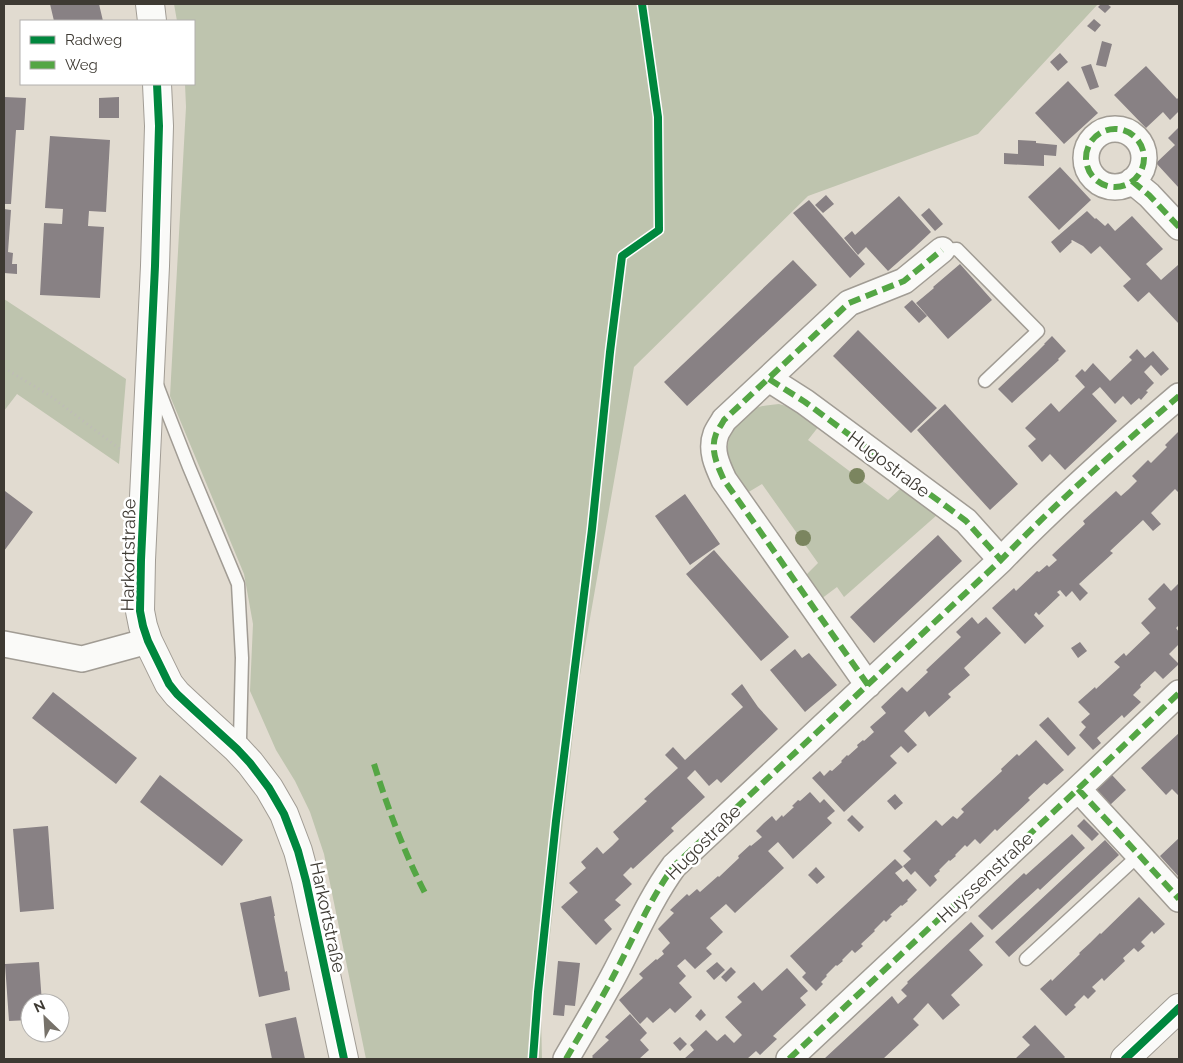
<svg xmlns="http://www.w3.org/2000/svg" width="1183" height="1063" font-family="Raleway,sans-serif">
  <style>
    .green { fill: #bec4ae }
    .building { fill: #888184 }
    .lines { fill: none; stroke-linecap: round; stroke-linejoin: round }
    .lane-casing { stroke: #a19c94; stroke-width: 15 }
    .street-casing { stroke: #a19c94; stroke-width: 28 }
    .secondary-casing { stroke: #a19c94; stroke-width: 30 }
    .path { stroke: #bfbcb8; stroke-width: 3; stroke-dasharray: 1 4; stroke-linecap: butt }
    .lane { stroke: #fafaf8; stroke-width: 12 }
    .street { stroke: #fafaf8; stroke-width: 25 }
    .secondary { stroke: #fafaf8; stroke-width: 28 }
    .quiet { stroke: #54a644; stroke-width: 6; stroke-dasharray: 12 6; stroke-linecap: butt }
    .cycleway-casing { stroke: #fff; stroke-width: 11 }
    .cycleway { stroke: #00873e; stroke-width: 8 }
    .tree { fill: #7b855f }
    .labels { text-anchor: middle; dominant-baseline: central; stroke-width: 5; stroke-linejoin: round; paint-order: stroke }
    .street-label { font-size: 18px; fill: #3e3a33; stroke: #fff }
  </style>
  <rect width="100%" height="100%" fill="#e1dbd0"/>
  <path class="green" d="M174 4H1098L978 134 808 196 634 367 579 681 541 1014 542 1059H366L324 854 310 812 295 781 276 750 250 691 253 624 244 574 170 396 186 107 185 84H194V21H177Z
    M4 299 126 379 119 464 17 394 4 411Z
    M779 404 790 407 819 426 808 440 888 500 901 488 937 515 844 597 837 587 821 599 805 576 818 563 762 484 747 493C742 486 735 479 731 471 720 447 734 414 759 407 765 405 772 405 779 404Z"/>
  <path class="building" d="M50 4H99L103 21H54Z
    M1101 4H1107L1111 7 1105 13 1098 7Z
    M1094 19 1101 25 1095 32 1087 26Z
    M1102 41 1112 44 1106 67 1096 65Z
    M1060 53 1068 62 1058 71 1050 62Z
    M1091 64 1099 87 1090 90 1081 67Z
    M1146 66 1177 99 1179 97V111L1170 120 1163 112 1146 128 1114 95Z
    M1068 81 1098 113 1064 144 1035 113Z
    M4 97 26 98 24 130H16L11 204H4Z
    M119 97V118H99V98Z
    M1179 127V188L1156 163 1175 145 1168 138Z
    M50 136 110 140 106 212 89 211 88 226 104 227 100 298 40 295 44 223 62 224 63 209 45 208Z
    M1018 140 1036 141V143L1057 145 1056 156 1044 155V166L1004 164V153L1018 154Z
    M1060 167 1091 200 1059 230 1028 197Z
    M826 195 834 204 823 213 815 205Z
    M899 196 931 232 914 248 888 271 866 247 858 255 844 238 852 231 855 235Z
    M809 200 865 264 850 278 793 213Z
    M929 208 943 224 935 231 921 215Z
    M4 209 11 210 8 252 13 253 12 264H17V274L4 273Z
    M1087 211 1095 219 1096 218 1105 226 1108 223 1115 231 1132 216 1163 249 1146 264 1161 280 1178 265 1179 267V324L1149 292 1138 302 1123 286 1131 279 1100 246 1091 254 1083 246 1072 240 1071 241 1072 242 1060 253 1051 242Z
    M793 260 817 285 687 406 664 382Z
    M960 264 992 300 948 339 916 303 934 288 933 287Z
    M912 300 927 316 919 323 904 307Z
    M858 330 937 408 911 433 833 356Z
    M1052 336 1066 351 1058 359 1059 360 1012 403 998 389 1037 352 1045 344H1044Z
    M1137 349 1145 358 1153 351 1169 369 1161 376 1151 365 1144 372 1154 383 1146 391 1148 392 1141 400 1139 398 1131 405 1123 396 1115 404 1100 387 1092 394 1117 421 1065 470 1050 454 1042 462 1028 446 1036 439 1025 428 1051 403 1059 412 1085 387 1075 376 1082 369 1085 372 1093 363 1110 381 1132 360 1129 357Z
    M945 404 1018 484 990 510 917 430Z
    M1179 431V491L1178 492 1175 489 1151 513 1161 524 1153 531 1143 520 1110 551 1113 553 1079 584 1088 593 1080 601 1072 591 1066 597 1060 590 1057 592 1060 595 1039 615 1036 612 1034 615 1044 626 1025 644 992 608 1014 588 1016 591 1037 571 1039 572 1047 565 1049 567 1057 560 1052 555 1085 524 1083 521 1116 491 1121 496 1129 489 1137 481 1132 476 1148 460 1151 463 1167 447 1165 445Z
    M5 491 33 512 4 551V493Z
    M685 494 720 544 690 565 655 516Z
    M938 535 962 561 874 643 850 617Z
    M714 550 789 637 761 661 686 574Z
    M1164 583 1171 591 1179 583V625L1176 628 1179 632V644L1169 654 1179 664 1163 679 1155 671 1140 685 1141 687 1133 695 1141 702 1124 718 1122 715 1097 738 1101 743 1093 750 1079 735 1086 727 1081 722 1090 714 1078 702 1095 687 1096 689 1120 667 1114 662 1124 653 1126 656 1150 633 1141 623 1156 608 1148 599Z
    M972 617 978 624 986 617 1001 633 964 668 970 675 948 694 951 697 929 717 925 711 904 731 917 745 908 753 901 746 890 756 897 763 844 812 812 778 820 771 824 776 830 770 832 771 842 762 841 761 847 755 848 756 858 747 857 745 863 740 864 741 874 732 870 727 886 713 881 707 902 687 907 692 928 672 926 670 961 637 956 632Z
    M1080 642 1087 651 1078 658 1071 648Z
    M795 649 802 658 809 653 837 685 805 712 770 670Z
    M742 684 758 707 778 729 721 783 717 779 709 786 695 770 687 778 705 797 671 828 674 831 633 869 631 867 623 875 632 884 615 900 621 905 604 920 612 929 596 945 561 907 578 892 569 883 586 868 581 862 597 847 603 854 612 846 619 839 613 832 647 801 644 799 678 768 665 755 673 747 685 760 743 707 731 694Z
    M53 692 137 758 116 784 32 718Z
    M1048 717 1076 748 1068 756 1039 725Z
    M1179 733V796L1172 789 1166 795 1141 768Z
    M1036 740 1064 770 1047 785 1044 783 1028 798 1030 800 997 831 995 829 980 844 975 839 967 847 965 845 955 855 956 856 950 861 949 860 939 870 940 871 934 876 937 880 930 887 915 871 911 875 903 866 911 859 903 851 936 820 942 826 953 816 957 819 964 812 961 809 1002 771 1001 769 1017 754 1019 756Z
    M160 775 243 840 222 866 140 802Z
    M1112 775 1126 790 1110 805 1096 790Z
    M810 792 820 803 824 799 835 811 827 818 832 823 793 859 778 842 768 851 784 868 735 913 726 904 710 918 723 932 706 948 712 954 695 969 685 959 677 966 686 976 679 983 692 997 675 1013 670 1008 653 1023 647 1017 640 1024 619 1000 643 978 639 974 656 959 657 960 664 954 662 951 670 943 658 929 674 913 670 910 687 894 689 896 697 889 700 892 718 876 719 877 739 858 738 856 750 845 751 846 762 837 756 831 764 823 772 816 776 821 782 815 783 817 794 807 792 806 798 800 800 801Z
    M895 794 903 803 895 810 887 801Z
    M852 815 864 827 859 832 847 820Z
    M1084 819 1099 834 1092 841 1077 826Z
    M48 826 54 909 20 912 13 829Z
    M1072 834 1085 848 1040 890 1038 888 992 930 978 916 1024 873 1026 875Z
    M1179 838V877L1160 856Z
    M1105 840 1119 855 1009 957 995 942Z
    M895 859 903 867 895 873 903 882 907 879 917 890 907 900 908 901 902 906 901 905 890 915 892 916 886 922 884 920 874 930 875 931 861 944 863 946 855 953 852 950 842 960 843 961 837 966 836 965 826 975 827 976 821 982 823 984 816 991 802 977 806 973 790 956Z
    M816 867 825 877 817 884 808 875Z
    M271 896 275 916H274L285 972 287 971 290 990 259 997 240 903Z
    M1139 897 1165 924 1154 934 1152 931 1141 942 1145 946 1138 952 1134 948 1123 958 1125 961 1104 981 1102 978 1092 987 1096 991 1088 999 1084 995 1074 1005 1076 1007 1066 1016 1040 989 1051 979 1052 981 1080 954 1079 953 1090 943 1100 933 1101 934Z
    M971 922 984 936 969 950 983 965 951 995 960 1005 943 1020 928 1003 913 1019 919 1025 883 1059H824L892 996 898 1004 907 996 901 990 908 983 907 982Z
    M558 961 580 963 575 1006 565 1005 564 1016 553 1015Z
    M39 962 42 1003H30V1020L9 1021 5 964Z
    M717 962 725 970 714 980 706 971Z
    M731 967 736 972 726 982 721 977Z
    M787 968 808 991 800 998 806 1005 773 1036 777 1039 760 1055 756 1051 747 1059H684L694 1050 690 1045 706 1030 717 1041 725 1034 734 1043 742 1035 725 1017 742 1002 737 997 754 982 762 991Z
    M701 1009 706 1015 700 1021 695 1016Z
    M630 1014 647 1033 640 1040 649 1050 639 1059H591L593 1057 592 1056 609 1040 605 1037Z
    M296 1017 305 1059H272L265 1024Z
    M1035 1025 1065 1057 1063 1059H1015L1030 1045 1022 1037Z
    M680 1037 687 1044 680 1051 673 1043Z"/>
  <g class="lines">
    <defs>
      <path id="lane" d="M942 250 957 249 1038 331 985 381
        M157 385 165 406 189 467 238 584 242 658 240 739 237 749
        M1026 959 1139 855"/>
      <path id="street" d="M1086 158a29 29 0 1 1 58 0a29 29 0 1 1-58 0Z
        M1132 181 1149 195 1179 227
        M769 379 805 402 966 521 1001 560
        M4 644 82 659 148 641
        M868 685 724 480C717 465 710 450 716 434 718 429 722 424 724 420L849 303 904 281 942 250
        M1078 789 1139 855 1179 899
        M566 1059C582 1031 600 1002 615 973 634 937 650 899 674 866L1001 560C1057 502 1118 448 1179 396
        M789 1059 1078 789 1179 693"/>
      <path id="secondary" d="M150 4 152 21
        M157 84 159 126 155 266 141 560 140 611 143 626 148 641 169 684 177 694 192 708 237 749 250 763 269 788 284 814 298 851 306 881 344 1059
        M1125 1059 1179 1008"/>
    </defs>
    <use href="#lane" class="lane-casing"/>
    <use href="#street" class="street-casing"/>
    <use href="#secondary" class="secondary-casing"/>
    <path class="path" d="M4 368 49 395 120 449"/>
    <use href="#lane" class="lane"/>
    <use href="#street" class="street"/>
    <use href="#secondary" class="secondary"/>
    <path class="quiet" d="M1086 158a29 29 0 1 1 58 0a29 29 0 1 1-58 0Z
      M1132 181 1149 195 1179 227
      M769 379 805 402 966 521 1001 560
      M868 685 724 480C717 465 710 450 716 434 718 429 722 424 724 420L849 303 904 281 942 250
      M374 764C388 809 404 852 425 893
      M1078 789 1139 855 1179 899
      M566 1059C582 1031 600 1002 615 973 634 937 650 899 674 866L1001 560C1057 502 1118 448 1179 396
      M789 1059 1078 789 1179 693"/>
    <defs>
      <path id="cycleway" d="M157 84 159 126 155 266 141 560 140 611 143 626 148 641 169 684 177 694 192 708 237 749 250 763 269 788 284 814 298 851 306 881 344 1059
        M533 1059 538 992 556 821 592 529 610 352 622 256 659 230 658 117 642 4
        M1125 1059 1179 1008"/>
    </defs>
    <use href="#cycleway" class="cycleway-casing"/>
    <use href="#cycleway" class="cycleway"/>
  </g>
  <g class="tree">
    <circle cx="857" cy="476" r="8"/>
    <circle cx="803" cy="538" r="8"/>
  </g>
  <g class="labels">
    <g class="street-label">
      <text transform="translate(889 464) rotate(37)">Hugostraße</text>
      <text transform="translate(128 555) rotate(-89)">Harkortstraße</text>
      <text transform="translate(703 842) rotate(-45)">Hugostraße</text>
      <text transform="translate(985 877) rotate(-43)">Huyssenstraße</text>
      <text transform="translate(328 917) rotate(78)">Harkortstraße</text>
    </g>
  </g>
  <rect width="1183" height="1063" fill="none" stroke="#3e3a33" stroke-width="10"/>
  <rect x="20" y="20" width="175" height="65" fill="#ffffff" stroke="#b2b0ad"/>
  <rect x="30" y="36" width="25" height="8" fill="#00873e" stroke="#b2b0ad"/>
  <text x="65" y="45" font-size="15" fill="#3e3a33">Radweg</text>
  <rect x="30" y="61" width="25" height="8" fill="#54a644" stroke="#b2b0ad"/>
  <text x="65" y="70" font-size="15" fill="#3e3a33">Weg</text>
  <g transform="translate(45 1018) rotate(335)"><circle r="24" fill="#ffffff" stroke="#b2b0ad"/>
  <path d="M0-4L9 19L0 12L-9 19Z" fill="#77726a"/>
  <text y="-8" font-size="14" font-weight="bold" text-anchor="middle" fill="#3e3a33">N</text>
  </g>
</svg>
